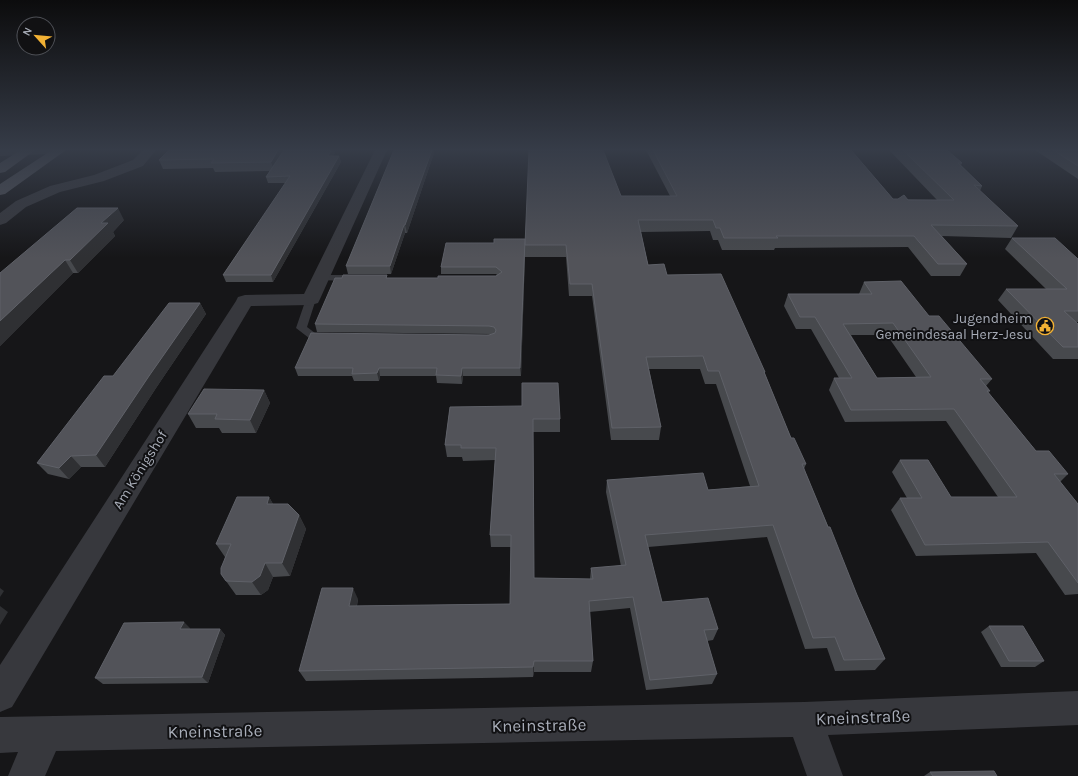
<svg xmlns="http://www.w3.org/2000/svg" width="1078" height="776" font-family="Karla,sans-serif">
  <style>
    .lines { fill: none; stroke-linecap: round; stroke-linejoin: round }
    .service { fill: #37383d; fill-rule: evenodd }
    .minor { fill: #37383d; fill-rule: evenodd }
    .primary { fill: #53555c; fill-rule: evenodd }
    .wall { fill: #47494d; fill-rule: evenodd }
    .shaded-wall { fill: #2f3033 }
    .building { fill: #525359; stroke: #5f6168; fill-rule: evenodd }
    .labels { text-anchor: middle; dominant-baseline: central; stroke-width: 4; stroke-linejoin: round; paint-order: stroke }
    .poi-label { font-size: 14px; fill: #a8adb8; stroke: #111113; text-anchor: end }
    .street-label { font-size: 14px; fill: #a8adb8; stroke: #111113 }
    .near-street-label { font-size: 17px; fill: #a8adb8; stroke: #111113 }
  </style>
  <rect width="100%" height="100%" fill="#161618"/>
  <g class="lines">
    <path class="service" d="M320 275H352L357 278 352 281 317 280 315 278 317 276Z
      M311 296 316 299 307 327 315 333 330 334 331 336 330 338H309L296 328 306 299Z"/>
    <path class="minor" d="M0 150H53L52 153 47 154 0 156Z
      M143 150H156L143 166 104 181 60 192 26 207 6 223 0 225V213L16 201 50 186 94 175 133 160Z
      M375 150H387L320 299 318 303 311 305 251 306 12 707 0 712V665L236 301 238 297 245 295 304 294Z
      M1078 691V725L828 735 843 776H807L793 737 56 751 45 776H8L18 752 0 753V717L804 702Z"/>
    <path class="primary" d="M21 150H35L5 172 0 173V163Z
      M52 150H66L5 194 0 195V184Z"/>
  </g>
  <path class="wall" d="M169 150H334L335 153 333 156H339L341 162 273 282H226L223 275 286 183H268L266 177 270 171 215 172 213 168 163 169 159 160Z
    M646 150H851L893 199 937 200 889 150H947L962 163 961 165 982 186 980 191 1018 226 1011 238 942 236 967 264 960 276H931L908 247 775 248 774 250H722L718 240H713L710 231 641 232 648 265 667 275 765 372V374L791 438 806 464 804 469 857 595 885 659 875 670 835 671 827 648 805 649 767 537 648 547 662 602 718 629 713 640 707 641 717 674 712 684 646 690 630 608 589 612 593 661 591 672H534L533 677 306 681 299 671 358 599 357 606 510 604 511 547H491L490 535 495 460 463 461 462 457H447L445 445 450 407 560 419V432H533L534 578 590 579 591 568 621 566 606 492 607 480 708 490 750 486 716 384H705L700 369H649L661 427 659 440H611L592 296H569L566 257H525V255L521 376H463L462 384 437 383 436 376H380L379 381H354L352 376H298L295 368 492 334H490L317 332 315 324 387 275V278H438L496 276 497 275 496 274H441V267L494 243 525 239 621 196H670Z
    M1035 150H1078V179Z
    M434 153 407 233H405L391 274H348L346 266Z
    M124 220 113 232 115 236 78 273H73L0 346V273Z
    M1012 238 1078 259V322H1076L1078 324V359H1053L998 300 1006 289H1046L1005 249Z
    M864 282 929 316 992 379 986 386 990 391 988 392 1036 451 1068 474 1060 482 1078 504V594L1065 595 1036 553 916 556 891 510 900 498H907L892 472 900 460 951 497H998L946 421 845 422 829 390 834 378H839L811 329H796L784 306 788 294H859ZM851 335H887L916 377 877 378Z
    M200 303 206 314 156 388 105 467H81L69 479 48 474 37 463 113 376Z
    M264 390 270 403 256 433H222L219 428H196L188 414Z
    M269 497 273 504 299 515 306 529 290 576 273 577 268 590 261 595H236L221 574 225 557 216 544Z
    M989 626 1044 661 1035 667H1001L981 632Z
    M190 628 189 629H220L225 635 208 683 103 684 95 678Z
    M930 772 997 776H924Z"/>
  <path class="shaded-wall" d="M278 150H285L274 170 271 162Z
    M331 150H334L335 153 329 162 328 156Z
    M432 150H434V153L407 233 405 225Z
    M339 156 341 162 273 282 271 275Z
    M118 208 124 220 113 232 115 236 78 273 70 260 101 223Z
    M404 225 405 233 391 274 390 266Z
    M525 248V255L521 376 520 368Z
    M65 260 73 273 0 346V321Z
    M200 303 206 314 156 388 105 467 96 455 149 376Z
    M379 368 380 376 379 381 377 373Z
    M462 368 463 376 462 384 461 376Z
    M264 390 270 403 256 433 250 420Z
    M71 456 81 467 69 479 59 468Z
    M269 497 277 511 267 504Z
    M299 515 306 529 290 576 282 563Z
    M265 563 273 577 268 590 261 595 252 582Z
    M0 588 4 591 0 597Z
    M353 588 358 599 354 618 349 606Z
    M0 606 8 612 0 625Z
    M184 622 190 628 187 636 180 629Z
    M220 629 225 635 208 683 202 677Z
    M534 661V672L533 677V667Z"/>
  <path class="building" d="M169 150H278L271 162 211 163 214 159 159 160Z
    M284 150H331L328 156H339L271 275H223L290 176 266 177Z
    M394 150H432L405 225H404L390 266H346Z
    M529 150H603L621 196H677L653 150H851L893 199H898L904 195 908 200H954L903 150H947L962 163H958L982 186 974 185 1018 226 931 225 967 264H938L914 236H776L778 238H724L720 228H716L713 220H638L648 265 664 264 667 275 721 274 765 372H764L791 438H794L806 464H802L828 527H830L857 595 885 659 844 660 835 637 813 638 773 525 645 535 662 602 708 598 718 629 704 630 717 674 650 680 633 597 589 601 593 661H534L533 667 299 671 322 588H353L349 606 510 604 511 535H490L496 448H461V445H445L450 407 522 406V383H558L560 419H533L534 578 593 579 591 568 626 565 607 480 703 473 708 490 759 486 719 371H708L703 356 646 357 661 427 612 428 592 284H570L566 245H525Z
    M1053 150H1078V166Z
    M77 208H118L101 223H108L70 260H65L0 321V273Z
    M1012 238H1055L1078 259V311H1064L1078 324V347H1063L1006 289H1067Z
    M494 239H525L520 368H462L461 376 436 375 437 368H379L377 373 352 374 353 368H295L311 333 489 335 495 333 496 330 494 327 489 326 315 324 335 278H342L343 275H387L386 278H438V276H496L502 272 496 267H441L446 243H494Z
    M901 281 929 316H939L992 379H980L990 391H987L1036 451H1049L1068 474H1054L1078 504V583L1048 542 925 545 900 498H922L900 460H928L951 497H1017L954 409 851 410 834 378H852L815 317H800L788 294H872L864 282ZM893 323 931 377 877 378 843 324Z
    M169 303H200L149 376 96 455 71 456 59 468 37 463 104 376H113Z
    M204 389 264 390 250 420 215 419 217 414H188Z
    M237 497H269L267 504H288L299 515 282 563H265L260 576 252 582 226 581 221 574V568L231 544H216Z
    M184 622 180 629H220L202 677 95 678 124 623Z
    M989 626H1023L1044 661H1009Z
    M994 771 997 776H933L930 772Z"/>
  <linearGradient id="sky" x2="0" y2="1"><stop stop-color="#0c0c0d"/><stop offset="0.58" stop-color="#363c48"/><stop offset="1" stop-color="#363c48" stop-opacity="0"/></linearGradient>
  <rect width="1078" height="258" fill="url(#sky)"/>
  <defs>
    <symbol id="civic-ring" viewBox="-11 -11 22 22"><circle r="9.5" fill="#111113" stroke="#f2b134" stroke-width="1.5"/><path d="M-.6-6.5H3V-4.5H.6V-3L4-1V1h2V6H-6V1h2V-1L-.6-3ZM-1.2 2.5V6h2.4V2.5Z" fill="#f2b134"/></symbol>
  </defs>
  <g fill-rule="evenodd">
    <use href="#civic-ring" x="1035" y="316" width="20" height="20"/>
  </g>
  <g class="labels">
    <g class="poi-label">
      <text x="1032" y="318">Jugendheim<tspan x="1032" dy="16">Gemeindesaal Herz-Jesu</tspan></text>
    </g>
    <g class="street-label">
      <text transform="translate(140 470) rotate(-58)">Am Königshof</text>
    </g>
    <g class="near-street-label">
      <text transform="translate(863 717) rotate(-2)">Kneinstraße</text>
      <text transform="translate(539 725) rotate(-1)">Kneinstraße</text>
      <text transform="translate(215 731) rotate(-1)">Kneinstraße</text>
    </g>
  </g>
  <g transform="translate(36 36) rotate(297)"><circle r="19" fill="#111113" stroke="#4d4f55"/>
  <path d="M0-3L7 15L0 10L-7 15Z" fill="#f2b134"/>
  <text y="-6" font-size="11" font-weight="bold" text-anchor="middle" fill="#a8adb8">N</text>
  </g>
</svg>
